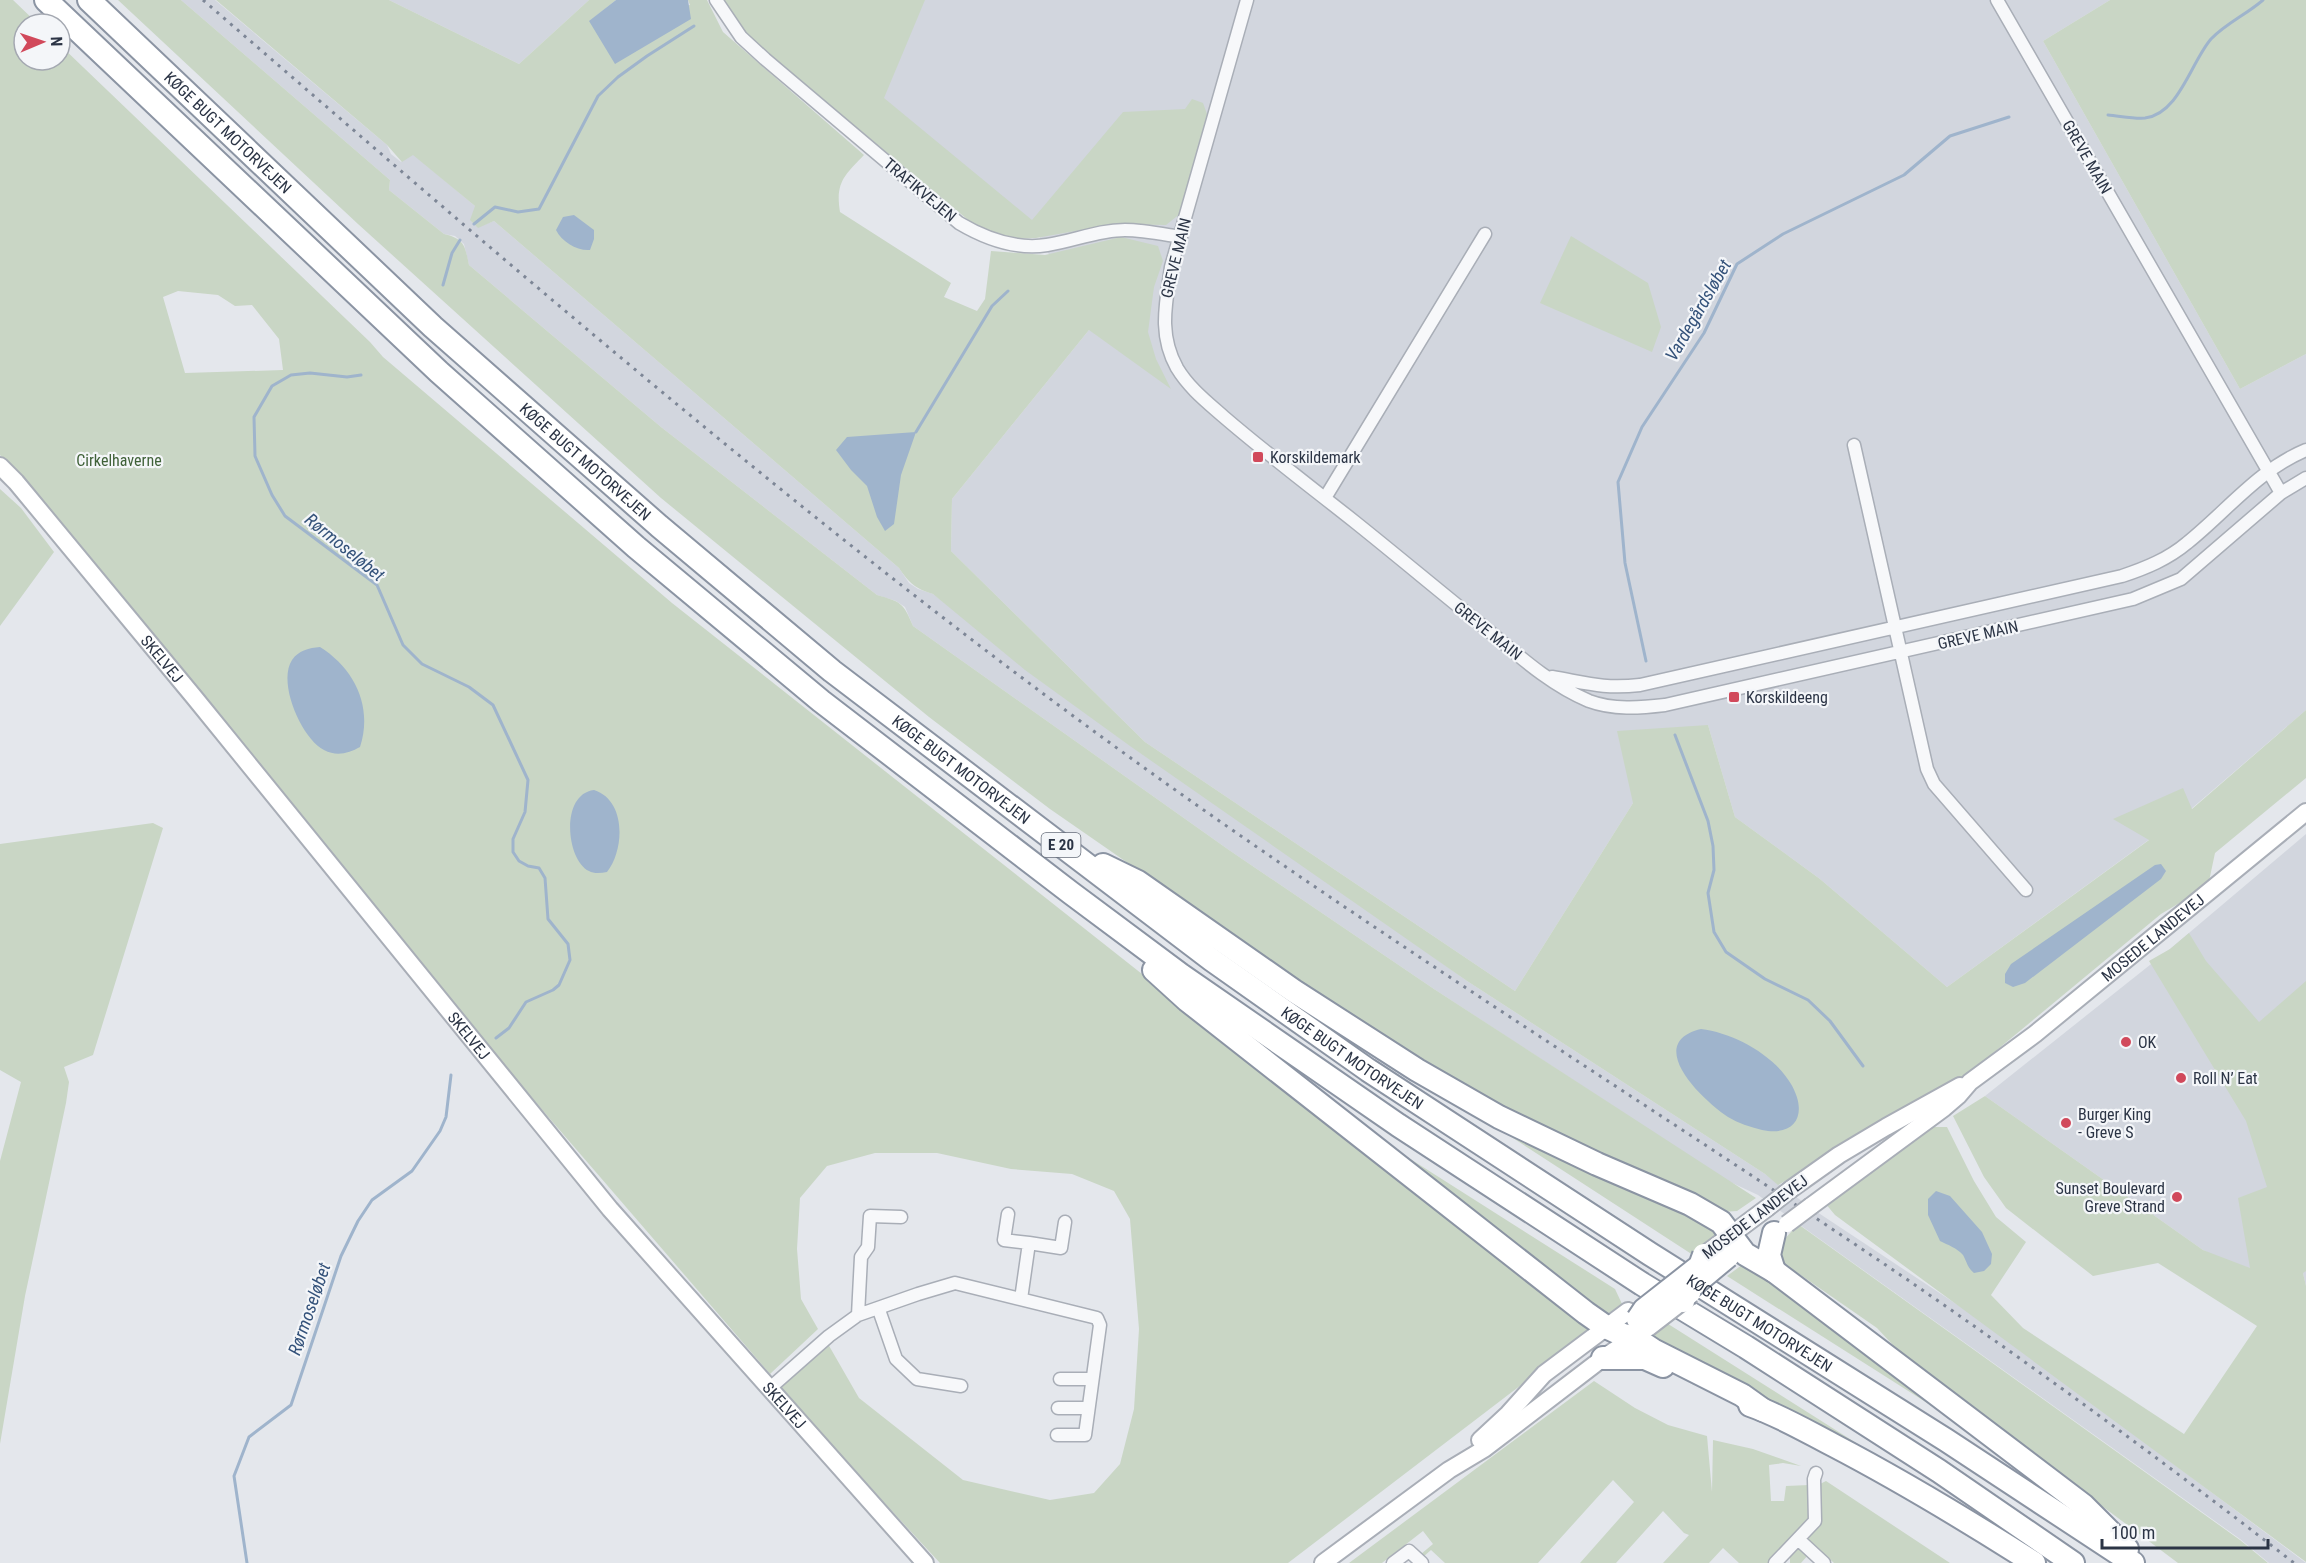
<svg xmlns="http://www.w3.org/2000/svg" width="2306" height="1563" font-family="'Roboto Condensed',sans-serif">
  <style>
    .built { fill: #d2d6de }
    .green { fill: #c9d6c5; fill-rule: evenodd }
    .water { fill: #9fb4cc }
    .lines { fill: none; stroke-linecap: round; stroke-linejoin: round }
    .stream { stroke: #9fb4cc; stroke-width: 3 }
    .street-casing { stroke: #a9aeb7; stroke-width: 15 }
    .secondary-casing { stroke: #a9aeb7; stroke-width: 20 }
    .highway-casing { stroke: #8b94a3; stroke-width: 26 }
    .street { stroke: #f7f8fa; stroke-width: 12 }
    .secondary { stroke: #fff; stroke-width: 16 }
    .highway { stroke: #fff; stroke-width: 22 }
    .rail { stroke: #7d8696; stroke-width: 3; stroke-dasharray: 3 6; stroke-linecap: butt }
    .secondary-bridge-casing { stroke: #a9aeb7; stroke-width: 20; stroke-linecap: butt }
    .highway-bridge-casing { stroke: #8b94a3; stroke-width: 26; stroke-linecap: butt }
    .secondary-bridge { stroke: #fff; stroke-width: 16 }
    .highway-bridge { stroke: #fff; stroke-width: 22 }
    .poi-dot { fill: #d1495b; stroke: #f4f6f9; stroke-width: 2 }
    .labels { text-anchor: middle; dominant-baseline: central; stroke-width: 4.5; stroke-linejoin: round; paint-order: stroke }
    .shield { fill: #f4f6f9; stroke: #676e7b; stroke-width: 1.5 }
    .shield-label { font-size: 15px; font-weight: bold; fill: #2b3445 }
    .street-label { font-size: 16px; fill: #2b3445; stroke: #f4f6f9 }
    .poi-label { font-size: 16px; fill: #2b3445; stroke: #f4f6f9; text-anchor: start }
    .park-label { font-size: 16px; fill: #3f6138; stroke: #f4f6f9 }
    .water-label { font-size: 18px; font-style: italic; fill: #34527a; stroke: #f4f6f9 }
  </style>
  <rect width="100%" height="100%" fill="#e4e7ec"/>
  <path class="built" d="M181 0H215L387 145 391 154 401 162 413 154 475 206 478 227 494 221 899 568 909 583 918 589 933 594 1467 981 1765 1174 1814 1210 1988 1325 2306 1563H2269L2240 1539 1758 1195 1726 1180 1434 989 1229 850 913 626 905 607 896 601 877 595 661 427 469 265 464 244 455 236 444 234 389 190 390 180Z
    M389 0H589L519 64Z
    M923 0H2110L2043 41 2240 389 2306 354V710L2191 809 1947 987 1820 879 1735 817 1708 725 1633 803 1515 991 1145 742 951 551 952 499 1089 330 1035 228 881 98Z
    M2306 834V1286L2267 1123V1283L2203 1250 1985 1096 2170 949Z"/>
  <path class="green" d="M0 0H13L38 24H24V60H60V45L370 342 383 357 672 603 1593 1330 1288 1563H940L779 1389 828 1344 859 1398 963 1480 1050 1500 1094 1493 1120 1464 1134 1409 1139 1329 1130 1219 1114 1191 1072 1174 1011 1169 937 1153H875L827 1166 800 1198 797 1249 801 1299 818 1329 770 1374 513 1076 0 455ZM178 291 218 295 235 306 252 305 279 339 283 370 185 373 163 297Z
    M118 0H181L390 180 389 190 444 234C465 239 465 246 469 265L661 427 877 595C901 602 903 602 913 626L1229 850 1434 989 1756 1198 1737 1211 1722 1212 1682 1188 1602 1156 1516 1115 1328 1002 1050 809 929 717 661 498 358 224Z
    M216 0H389L519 64 589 0H616L590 21 690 5 688 0H707L723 32 864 155C845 175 835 182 840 212L951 283 944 297 977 311 985 299 991 251 1045 255 1121 237 1158 246 1163 261 1154 287 1148 332 1156 359 1171 389 1089 330 952 499 951 551 1145 742 1515 991 1633 803 1617 731 1708 725 1735 817 1820 879 1947 987 2149 840 2113 819 2183 788 2192 809 2306 710V778L2215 853 2208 886 2161 914 1963 1078 1899 1112 1819 1162 1778 1185 1765 1174 1467 981 1130 746 1025 670 933 594C916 589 909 583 899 568L494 221 478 228 470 220 475 206 413 155 402 162 387 145Z
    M722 0H925L884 98 1032 220 1123 112 1185 109 1192 99 1203 103 1207 114 1181 213 1166 225 1115 224 1036 238 1006 239 979 229 750 39 725 8Z
    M2110 0H2306V354L2240 389 2043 41Z
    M1571 236 1648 283 1661 327 1652 352 1540 303Z
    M0 489 21 508 54 552 0 626Z
    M153 823 163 828 93 1055 64 1067 69 1082 66 1103 25 1296 0 1444V1161L21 1082 0 1070V844Z
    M2189 933 2206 961 2259 1022 2306 981V1271L2303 1273 2306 1286V1562L1835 1215 1825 1203 1930 1127H1947L1974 1181 1996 1217 2026 1242 1991 1295 2023 1328 2184 1434 2257 1326 2158 1263 2093 1276 2006 1208 1984 1177 1953 1116 1985 1096 2203 1250 2250 1268 2238 1198 2267 1187 2246 1121 2149 961 2170 949Z
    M1422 1079 1686 1207 1719 1232 1714 1240 1693 1255Z
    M1349 1120 1615 1289 1623 1306 1605 1320Z
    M1798 1224 2240 1540 2268 1563H2178L1906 1359 1877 1328 1779 1260 1776 1249Z
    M1746 1262 1976 1434 1727 1276Z
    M1665 1322 1913 1479 1660 1346 1652 1332Z
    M1594 1381 1635 1408 1668 1425 1707 1436 1712 1492 1713 1440 1753 1449 1801 1466 1783 1463 1769 1465 1771 1501H1784L1786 1486 1809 1485V1518L1768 1563H1739L1723 1548 1709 1563H1663L1689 1535 1684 1533 1663 1511 1616 1563H1580L1634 1502 1613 1480 1538 1563H1445L1431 1550 1423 1557 1421 1554 1433 1544 1423 1531 1382 1563H1349Z
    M1826 1481 1950 1563H1834L1808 1539 1820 1513 1818 1485Z
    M1795 1550H1804L1809 1554 1801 1563H1790V1556Z"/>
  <path class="water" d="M616 0H688L691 19 615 64 589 21Z
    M574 215 594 230V239L590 250C577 251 562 242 556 230L563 217Z
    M916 432 901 475 894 524 885 531 877 517 867 486 851 470 836 450 847 437Z
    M320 647C355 669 373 707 360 747 349 753 337 757 324 750 302 739 277 683 292 660 299 650 309 648 320 647Z
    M594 790C626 800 625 849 607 872 601 873 594 874 589 871 566 860 560 794 594 790Z
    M2161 864 2166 871 2161 879 2025 983 2013 987 2005 983V974L2011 964 2155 865Z
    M1701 1029C1734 1033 1774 1055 1791 1084 1808 1113 1797 1137 1762 1130 1750 1127 1738 1123 1728 1117 1702 1100 1643 1043 1701 1029Z
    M1936 1191 1950 1196 1982 1232 1992 1254 1991 1264 1984 1271 1974 1273C1967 1267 1967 1262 1963 1255 1957 1248 1948 1245 1940 1241L1928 1215V1199Z"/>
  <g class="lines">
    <path class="stream" d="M2108 115C2120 116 2134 119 2145 118 2179 114 2191 62 2211 39 2225 24 2247 14 2263 0
      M474 224 495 207 518 212 539 209 598 96 618 77 647 56 694 26
      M443 285 452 253 460 240
      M361 375 347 377 310 373 291 375 272 386 254 417 255 456 272 495 285 516 377 585 403 645 422 664 469 687 493 705 528 780 525 812 513 839V852L519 861 528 866 539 868 545 878 548 919 568 944 570 960 559 985 553 990 526 1002 509 1028 496 1038
      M916 432 992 306 1008 291
      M1646 661 1625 563 1618 482 1642 427 1704 333 1737 264 1783 234 1904 175 1950 136 2009 117
      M1675 735 1708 821 1713 846 1714 870 1708 893 1714 932 1726 952 1765 979 1808 1000 1830 1021 1863 1066
      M247 1563 234 1476 249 1437 291 1405 341 1256 358 1221 372 1200 412 1171 440 1131 446 1117 451 1075"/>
    <defs>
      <path id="street" d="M716 0 741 37 765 59 959 223C986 239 1015 250 1047 245 1074 241 1098 230 1125 230 1143 230 1162 234 1181 237
        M1247 0 1171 267C1166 303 1158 334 1177 368 1189 388 1207 402 1224 417 1267 454 1311 487 1355 522 1400 558 1444 595 1489 631 1520 657 1551 685 1589 701 1613 710 1640 708 1665 705L2133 599 2181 579 2281 493 2306 478
        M1997 0 2281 493
        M1854 445 1927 769 1934 784 2026 890
        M1325 498 1485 234
        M1552 677C1587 683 1603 689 1640 685L2122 576C2146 568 2168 559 2187 543 2227 511 2258 470 2306 450
        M1008 1214 1004 1240 1029 1243
        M1021 1299 1029 1243 1061 1248 1065 1222
        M879 1310 896 1359 917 1379 961 1386
        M858 1315 861 1257 868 1247 870 1216 901 1217
        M1060 1379H1092
        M770 1388 829 1336 858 1315 918 1294 955 1283 1097 1318 1100 1325 1085 1435H1057
        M1058 1408H1088
        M1798 1539 1824 1563
        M1393 1563 1409 1551 1422 1563
        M1775 1563 1815 1521 1814 1479 1816 1473"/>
      <g id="secondary">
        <path id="s1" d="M0 466 16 482 194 697 610 1209 925 1563"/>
        <path d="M1791 1189 1839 1155 1886 1127 1960 1086"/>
        <path id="s2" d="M1811 1206 1944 1108 1958 1096 1970 1082 2035 1034 2306 812"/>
        <path d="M1704 1255 1767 1208"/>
        <path d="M1480 1440 1508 1414 1544 1374 1628 1311"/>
        <path d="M1323 1563 1449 1470 1484 1449 1603 1358 1641 1333"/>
      </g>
      <g id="highway">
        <path d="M46 0 439 372 636 547 821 701 1071 893 1181 975 1398 1125 1642 1284 1746 1347 1939 1471 2073 1563"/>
        <path id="s3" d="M89 0 433 327 659 526 832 671 1212 960 1368 1070 1650 1254 1946 1440 2133 1563"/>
        <path d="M1103 865 1138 882 1294 991 1417 1070 1499 1117 1597 1164 1690 1204 1721 1222 1745 1254 1774 1271 2083 1505 2127 1549"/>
        <path d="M1154 970 1187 1000 1586 1313 1606 1327 1623 1335 1635 1338 1653 1350 1742 1395 1763 1410"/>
        <path d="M1774 1271 1769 1255 1774 1233"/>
        <path d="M1603 1358H1645L1663 1366"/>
        <path d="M1750 1405C1779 1415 1806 1431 1833 1445 1902 1481 1968 1521 2034 1563"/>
      </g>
    </defs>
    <use href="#street" class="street-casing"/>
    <use href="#secondary" class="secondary-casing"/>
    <use href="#highway" class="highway-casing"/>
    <use href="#street" class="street"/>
    <use href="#secondary" class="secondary"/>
    <use href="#highway" class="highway"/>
    <path class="rail" d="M203 0C521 275 838 551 1181 794 1417 961 1663 1114 1902 1276 2036 1368 2166 1463 2294 1563"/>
    <defs>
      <path id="secondary-bridge" d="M1767 1208 1791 1189
        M1787 1224 1811 1206
        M1648 1328 1692 1294"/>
      <path id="highway-bridge" d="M1683 1301 1686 1291 1728 1256
        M1638 1319 1644 1310 1700 1266 1704 1255"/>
    </defs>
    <use href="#secondary-bridge" class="secondary-bridge-casing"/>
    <use href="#highway-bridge" class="highway-bridge-casing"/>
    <use href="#secondary-bridge" class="secondary-bridge"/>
    <use href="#highway-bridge" class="highway-bridge"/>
  </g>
  <g class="poi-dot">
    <rect x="1252" y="451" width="12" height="12" rx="3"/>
    <rect x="1728" y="691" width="12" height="12" rx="3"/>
    <circle cx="2126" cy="1042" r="6"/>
    <circle cx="2181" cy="1078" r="6"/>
    <circle cx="2066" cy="1123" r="6"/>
    <circle cx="2177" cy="1197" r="6"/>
  </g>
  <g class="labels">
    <rect class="shield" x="1041.5" y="833" width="39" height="24" rx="4.5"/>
    <g class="shield-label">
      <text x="1061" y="845">E 20</text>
    </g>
    <g class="street-label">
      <text stroke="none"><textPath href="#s3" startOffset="192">KØGE BUGT MOTORVEJEN</textPath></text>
      <text transform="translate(2087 157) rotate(60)">GREVE MAIN</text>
      <text transform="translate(920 190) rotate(40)">TRAFIKVEJEN</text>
      <text transform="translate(1176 258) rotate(-76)">GREVE MAIN</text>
      <text stroke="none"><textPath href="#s3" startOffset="678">KØGE BUGT MOTORVEJEN</textPath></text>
      <text transform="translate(1488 631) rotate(39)">GREVE MAIN</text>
      <text transform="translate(1978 635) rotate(-13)">GREVE MAIN</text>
      <text stroke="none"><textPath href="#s1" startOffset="252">SKELVEJ</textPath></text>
      <text stroke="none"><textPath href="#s3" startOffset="1164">KØGE BUGT MOTORVEJEN</textPath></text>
      <text stroke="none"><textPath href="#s2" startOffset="435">MOSEDE LANDEVEJ</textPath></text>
      <text stroke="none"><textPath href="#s1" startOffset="738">SKELVEJ</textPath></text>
      <text stroke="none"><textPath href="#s3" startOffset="1650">KØGE BUGT MOTORVEJEN</textPath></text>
      <text transform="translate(1755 1217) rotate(-37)">MOSEDE LANDEVEJ</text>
      <text stroke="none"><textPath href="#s3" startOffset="2136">KØGE BUGT MOTORVEJEN</textPath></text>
      <text stroke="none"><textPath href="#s1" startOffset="1224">SKELVEJ</textPath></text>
    </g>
    <g class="poi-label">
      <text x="1270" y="457">Korskildemark</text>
      <text x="1746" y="697">Korskildeeng</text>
      <text x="2138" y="1042">OK</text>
      <text x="2193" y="1078">Roll N’ Eat</text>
      <text x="2078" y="1114">Burger King<tspan x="2078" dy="18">- Greve S</tspan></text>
      <text x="2165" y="1188" text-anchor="end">Sunset Boulevard<tspan x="2165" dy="18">Greve Strand</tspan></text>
    </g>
    <g class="park-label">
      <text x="119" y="460">Cirkelhaverne</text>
    </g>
    <g class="water-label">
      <text transform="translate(1698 310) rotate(-60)">Vardegårdsløbet</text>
      <text transform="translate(345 547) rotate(39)">Rørmoseløbet</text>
      <text transform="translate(309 1309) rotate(-71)">Rørmoseløbet</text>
    </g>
  </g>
  <g transform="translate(42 42) rotate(88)"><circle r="28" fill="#f4f6f9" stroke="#a4a8b1" stroke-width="1.5"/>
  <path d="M0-4.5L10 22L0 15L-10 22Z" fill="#d1495b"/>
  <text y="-9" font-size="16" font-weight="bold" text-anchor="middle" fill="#2b3445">N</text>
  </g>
  <path d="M2102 1539v9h166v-9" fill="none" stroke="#2b3445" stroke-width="3"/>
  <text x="2111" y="1539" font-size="18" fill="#2b3445" stroke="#f4f6f9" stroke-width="4.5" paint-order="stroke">100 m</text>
</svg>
